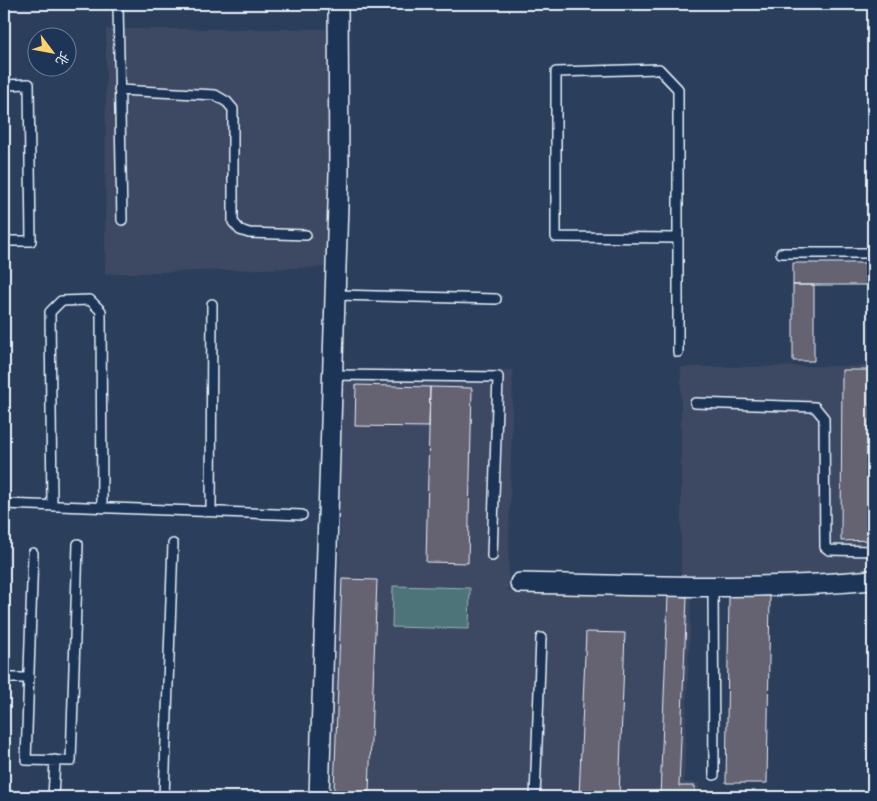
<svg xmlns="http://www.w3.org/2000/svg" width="877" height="801" font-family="Kalam,'LXGW WenKai TC',sans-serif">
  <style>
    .built { fill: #3c4962 }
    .green { fill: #4d7579; stroke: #9ab3b8 }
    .building { fill: #656271; stroke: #e8f1f8 }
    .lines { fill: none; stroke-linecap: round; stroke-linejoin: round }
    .lane-casing { stroke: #e8f1f8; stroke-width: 12 }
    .street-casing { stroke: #e8f1f8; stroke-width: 22 }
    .lane { stroke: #1d3557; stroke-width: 9 }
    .street { stroke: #1d3557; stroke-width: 19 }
  </style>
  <rect width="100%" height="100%" fill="#2b3e5c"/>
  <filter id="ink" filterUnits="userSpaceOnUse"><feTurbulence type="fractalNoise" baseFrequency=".02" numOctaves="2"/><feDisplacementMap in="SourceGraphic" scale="10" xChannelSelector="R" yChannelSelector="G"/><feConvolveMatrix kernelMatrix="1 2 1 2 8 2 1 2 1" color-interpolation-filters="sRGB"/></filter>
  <g filter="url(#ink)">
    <path class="built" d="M106 29H327L330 267 105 274Z
      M873 366V572L681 581V367Z
      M340 370H513L508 591 691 596 684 782 699 783 698 797H327L340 562Z"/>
    <path class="green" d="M393 586 470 588 469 629 392 627Z"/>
    <path class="building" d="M793 263H873V285H793Z
      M793 285H814V361H793Z
      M842 370H873V540L841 541Z
      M356 385 430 387 429 427 355 426Z
      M430 387 472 388 468 563 426 562Z
      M342 579 377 580 369 792 334 791Z
      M729 595 770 596 767 783H726Z
      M668 596 687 597 679 786H695V797H660Z
      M586 632 625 633 619 797H579Z"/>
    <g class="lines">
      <defs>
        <path id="lane" d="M118 4 122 220
          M4 85 29 84 31 241H4
          M119 90 215 95 227 102 233 109V222L240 230 249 233 306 235
          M781 253H873
          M336 295 496 299
          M678 352V89L659 69 556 72V237L678 238
          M334 375 498 377 492 556
          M695 403 815 407 824 418 825 547 829 550 873 551
          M4 504 302 515
          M52 505 50 312 61 301 90 300 101 311 102 507
          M211 511 212 304
          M33 553 26 760 71 761 78 544
          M713 586 714 775
          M4 678H29
          M53 797 55 760
          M164 797 173 544
          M535 797 541 638"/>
        <path id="street" d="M520 583C637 585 756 591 873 580
          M319 797 339 173 338 4"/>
      </defs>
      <use href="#lane" class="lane-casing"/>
      <use href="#street" class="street-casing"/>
      <use href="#lane" class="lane"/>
      <use href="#street" class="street"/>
    </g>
  </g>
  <rect width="877" height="801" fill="none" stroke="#1d3557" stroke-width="20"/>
  <rect x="10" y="10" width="857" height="781" fill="none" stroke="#e8f1f8" stroke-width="2" filter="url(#ink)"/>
  <g transform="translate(52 52) rotate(122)"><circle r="24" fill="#1d3557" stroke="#6e8097"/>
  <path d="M0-4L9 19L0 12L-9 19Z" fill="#ffd166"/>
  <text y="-8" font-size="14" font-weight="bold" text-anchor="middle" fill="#e8f1f8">北</text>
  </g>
</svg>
